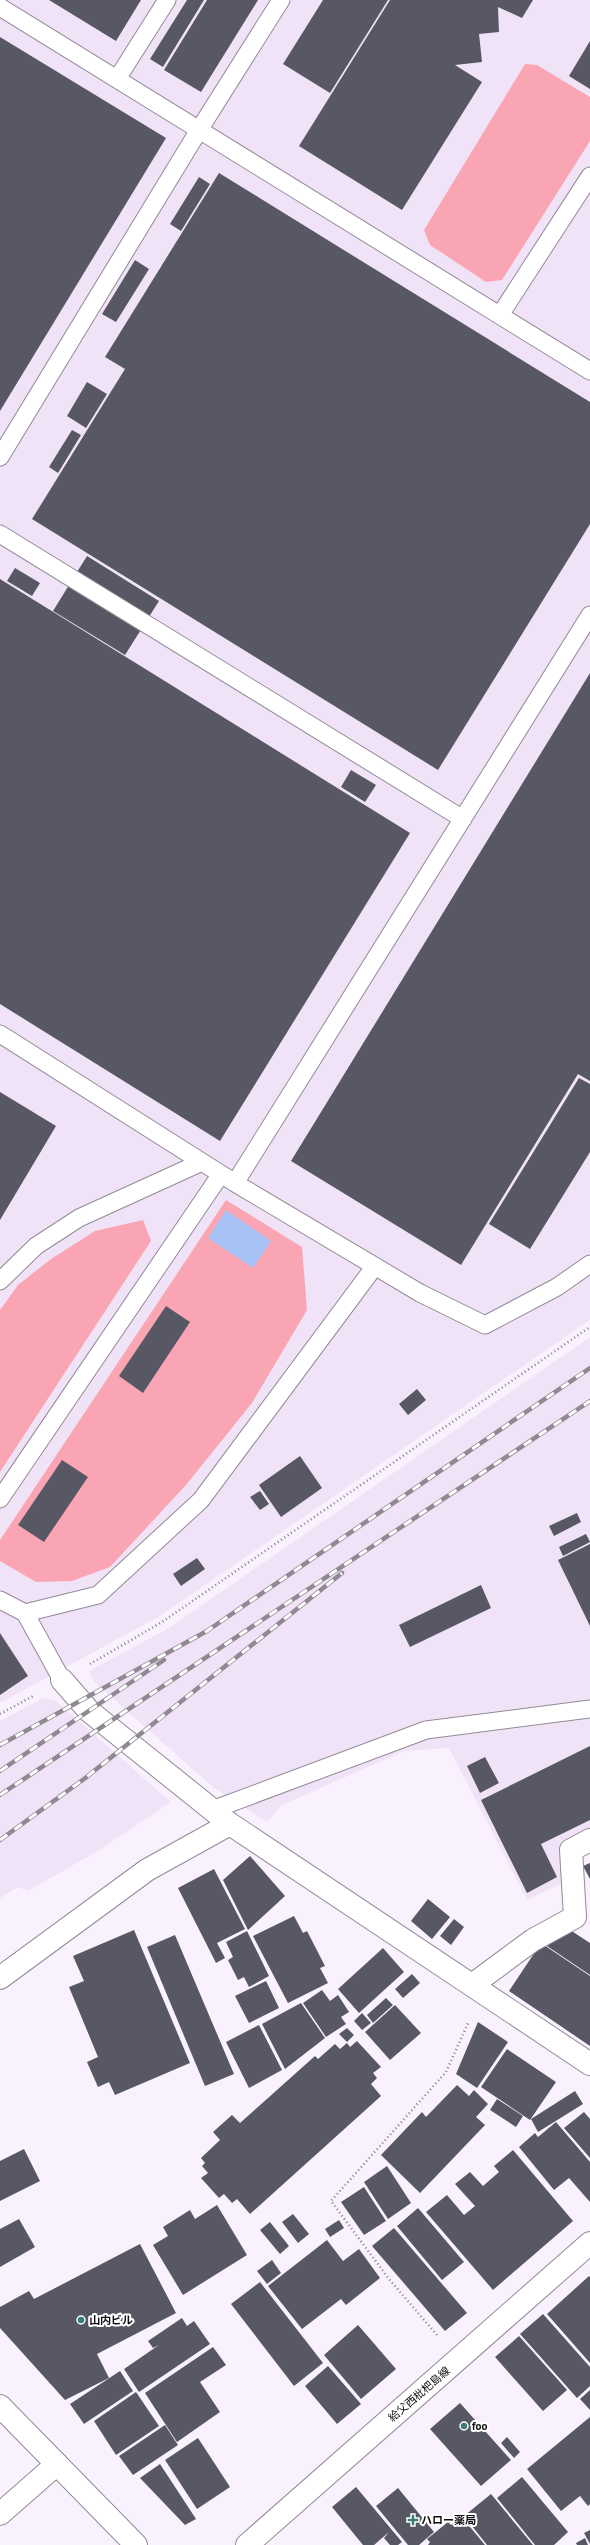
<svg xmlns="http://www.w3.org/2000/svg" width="590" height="2545" font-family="'PT Sans','Noto Sans JP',sans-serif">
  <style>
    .built { fill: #f1e3f7 }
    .green { fill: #faa5b3 }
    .water { fill: #a7c2f4 }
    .building { fill: #585764 }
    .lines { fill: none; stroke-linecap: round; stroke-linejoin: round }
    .lane-casing { stroke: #928a96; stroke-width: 19 }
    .street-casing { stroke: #928a96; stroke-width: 24 }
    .secondary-casing { stroke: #928a96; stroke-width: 24 }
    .path { stroke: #857f88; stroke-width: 2.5; stroke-dasharray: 1 3; stroke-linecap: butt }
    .lane { stroke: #fff; stroke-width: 17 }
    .street { stroke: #fff; stroke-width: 22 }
    .secondary { stroke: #fff; stroke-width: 22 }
    .rail-casing { stroke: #8f8992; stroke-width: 4.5 }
    .rail { stroke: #fff; stroke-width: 3; stroke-dasharray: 9; stroke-linecap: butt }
    .poi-dot { fill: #387e73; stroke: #fff; stroke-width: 1.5 }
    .labels { text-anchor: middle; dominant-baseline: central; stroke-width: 4; stroke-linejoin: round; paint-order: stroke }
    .poi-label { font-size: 11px; font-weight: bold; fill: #100d12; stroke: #fff; text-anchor: start }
    .street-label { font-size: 11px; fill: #100d12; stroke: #fff }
  </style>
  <rect width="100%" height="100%" fill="#faf1fe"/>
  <path class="built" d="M0 0H590V1320L160 1616 0 1703Z
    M590 1337V1832L562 1883 527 1900 449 1748 404 1751 282 1805 267 1822 214 1788 93 1681 89 1671 169 1628Z
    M43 1698 55 1700 171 1802 98 1851 28 1891 18 1887 0 1898V1721Z"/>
  <path class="green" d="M525 64 537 65 590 97V141L502 280 486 282 430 245 424 230Z
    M226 1200 302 1247 307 1310 252 1403 186 1485 110 1567 72 1581 36 1582 0 1561V1540Z
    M143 1220 151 1241 0 1472V1310L18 1285 51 1259 95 1231Z"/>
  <path class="water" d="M226 1210 271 1241 253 1268 208 1238Z"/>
  <path class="building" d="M49 0H141L116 41Z
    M187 0H204L163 67 150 59Z
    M207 0H258L201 92 164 70Z
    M323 0H388L330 93 283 64Z
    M390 0H533L522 18 498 7 499 32 479 34 482 62 455 65 482 82 402 210 299 146Z
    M0 37 166 138 0 411Z
    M590 41V89L569 76Z
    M219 173 590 402V524L438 770 32 519 125 369 105 357Z
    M199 177 210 184 181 231 170 224Z
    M135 260 149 269 116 322 102 314Z
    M87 382 107 394 86 428 67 416Z
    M72 430 81 435 58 473 49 467Z
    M87 556 159 601 125 655 53 611Z
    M15 568 40 583 32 596 7 581Z
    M0 579 410 833 220 1141 0 1004Z
    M590 673V1081L578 1074 461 1265 291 1161Z
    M351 770 376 785 365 802 341 787Z
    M579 1078 590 1084V1152L530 1249 489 1224Z
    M0 1092 56 1126 0 1220Z
    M166 1306 190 1322 143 1393 119 1376Z
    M417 1389 426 1400 408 1415 399 1404Z
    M300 1456 322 1488 281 1517 259 1485Z
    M62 1460 88 1477 44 1542 18 1525Z
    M260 1491 269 1504 260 1510 250 1497Z
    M577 1513 581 1522 554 1536 549 1526Z
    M586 1534 590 1542 563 1556 559 1547Z
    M590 1544V1626L558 1560Z
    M197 1558 205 1569 181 1586 173 1574Z
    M481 1585 491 1608 410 1647 399 1625Z
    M0 1633 28 1676 0 1695Z
    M590 1746V1820L541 1844 557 1877 527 1893 481 1800Z
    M485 1757 499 1783 480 1793 467 1766Z
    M250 1856 285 1896 248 1930 223 1880Z
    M590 1863V1879L583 1866Z
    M214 1869 245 1929 217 1943 225 1958 216 1963 178 1888Z
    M428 1899 450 1917 432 1939 411 1921Z
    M294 1916 303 1933 307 1931 325 1966 320 1968 328 1983 288 2003 253 1936Z
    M454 1919 464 1927 451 1945 440 1936Z
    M134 1930 190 2063 115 2095 109 2082 98 2087 87 2062 98 2057 69 1987 84 1981 73 1956Z
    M570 1930 590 1943V1975L547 1946Z
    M247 1931 269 1976 249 1987 244 1977 238 1980 228 1960 233 1957 226 1942Z
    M175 1935 234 2074 205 2086 147 1947Z
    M541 1943 590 1976V2046L509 1991Z
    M383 1948 404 1972 359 2013 338 1989Z
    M412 1974 420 1983 403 1998 395 1989Z
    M266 1981 279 2008 249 2023 235 1996Z
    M322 1990 330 2001 338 1995 349 2012 341 2017 346 2024 326 2037 303 2003Z
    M386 1998 393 2005 373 2023 367 2015Z
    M301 2003 325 2038 285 2069 262 2024Z
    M395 2005 421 2033 390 2060 365 2032Z
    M362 2013 371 2023 362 2030 354 2021Z
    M478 2022 508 2042 477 2088 456 2074Z
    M259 2025 282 2070 249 2088 226 2042Z
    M347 2028 354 2035 347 2042 339 2034Z
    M357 2041 381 2067 373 2073 377 2078 371 2084 381 2096 250 2214 237 2199 232 2203 224 2194 219 2198 201 2178 208 2173 202 2166 205 2163 201 2158 220 2140 213 2132 232 2115 240 2123 315 2056 318 2059 335 2044 340 2049 347 2043 350 2047Z
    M507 2049 556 2082 530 2120 481 2087Z
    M457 2085 469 2096 474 2090 488 2104 476 2117 485 2125 420 2193 381 2155 422 2112 426 2117Z
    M575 2091 583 2104 538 2132 531 2119Z
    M497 2099 523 2116 516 2127 490 2110Z
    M584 2112 590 2119V2158L564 2128Z
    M556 2122 590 2162V2202L569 2178 554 2190 519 2147 535 2133 538 2137Z
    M24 2149 40 2181 0 2201V2161Z
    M513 2150 573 2221 493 2290 426 2212 447 2195 464 2215 475 2206 455 2184 470 2172 483 2186 499 2172 494 2166Z
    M387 2166 411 2203 388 2219 364 2182Z
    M364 2187 386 2221 364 2235 341 2202Z
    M217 2205 247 2255 183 2295 153 2245 168 2236 163 2227 190 2210 195 2219Z
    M418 2208 464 2262 442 2280 397 2226Z
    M293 2214 309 2234 298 2243 282 2222Z
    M19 2219 35 2247 0 2267V2229Z
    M339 2220 344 2228 330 2237 325 2229Z
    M270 2222 289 2246 280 2254 260 2230Z
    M394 2228 467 2313 445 2331 372 2246Z
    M327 2240 343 2261 359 2249 380 2278 346 2305 341 2299 302 2329 268 2286Z
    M140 2244 176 2313 97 2354 109 2378 65 2400 0 2328V2307L29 2291 34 2299Z
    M272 2260 281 2273 267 2284 257 2271Z
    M589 2276 590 2277V2363L547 2314Z
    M260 2282 323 2363 294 2386 231 2304Z
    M543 2314 590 2367V2386L577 2398 520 2334Z
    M182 2318 187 2326 194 2321 210 2344 139 2392 124 2369 159 2345 153 2348 148 2341Z
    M358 2325 396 2369 361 2399 324 2355Z
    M519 2336 567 2390 543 2411 495 2357Z
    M213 2347 226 2365 200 2382 220 2412 177 2442 145 2393Z
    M328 2366 361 2404 337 2424 305 2386Z
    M120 2371 133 2391 84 2424 70 2404Z
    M590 2390V2410L580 2399Z
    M136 2392 159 2426 116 2455 94 2421Z
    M460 2403 511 2460 481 2486 430 2429Z
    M590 2417V2504L588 2506 580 2496 561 2511 527 2469Z
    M165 2425 178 2445 133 2475 119 2456Z
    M507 2437 520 2452 514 2458 501 2443Z
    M198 2438 230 2487 197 2509 165 2460Z
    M160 2464 196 2519 185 2525 140 2478Z
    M522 2477 568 2532 554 2545H535L497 2498Z
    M356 2487 402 2542 398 2545H390L384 2538 389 2532 374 2545H363L332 2507Z
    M398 2488 434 2532 419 2545H408L376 2506Z
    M491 2494 533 2545H487L464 2516Z
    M461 2516 485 2545H428L430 2542 427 2539 448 2522 451 2525Z
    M590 2530V2544L584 2533Z
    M585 2538 588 2545H577L576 2543Z"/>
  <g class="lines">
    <defs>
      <path id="lane" d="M0 7 590 371
        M117 79 167 0
        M500 315 590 176
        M0 457 199 130 281 0
        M0 534 463 819
        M0 1034 235 1183 420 1293 485 1325 557 1287 590 1264
        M235 1183 590 615
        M0 1281 36 1246 79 1218 202 1162
        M0 1499 221 1174
        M0 1600 25 1613 62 1680
        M25 1613 98 1595 201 1500 375 1266
        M212 1810 426 1730 590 1709"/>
      <path id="street" d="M62 1680 89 1711 230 1824 590 2064
        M0 1978 147 1870 230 1824
        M472 1985 533 1940 575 1917 571 1850 590 1840
        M0 2514 57 2464"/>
      <path id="secondary" d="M0 2406 136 2545
        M247 2545 590 2243"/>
    </defs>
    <use href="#lane" class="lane-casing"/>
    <use href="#street" class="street-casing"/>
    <use href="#secondary" class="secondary-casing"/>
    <path class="path" d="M90 1664 162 1622 590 1327
      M0 1714 35 1695
      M437 2335 389 2279 331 2201 446 2072 469 2021"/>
    <use href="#lane" class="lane"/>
    <use href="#street" class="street"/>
    <use href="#secondary" class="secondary"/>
    <defs>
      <path id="rail" d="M0 1745 207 1631 590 1368
        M0 1771 164 1660
        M0 1795 590 1401
        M0 1840 84 1779 342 1573"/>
    </defs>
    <use href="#rail" class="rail-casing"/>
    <use href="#rail" class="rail"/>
  </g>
  <g class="poi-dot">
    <circle cx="81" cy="2320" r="4"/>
    <circle cx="464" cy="2426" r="4"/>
    <path d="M411 2514h4v4h4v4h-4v4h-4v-4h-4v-4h4z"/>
  </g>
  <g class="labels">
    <g class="poi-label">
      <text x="89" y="2320">山内ビル</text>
      <text x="472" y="2426">foo</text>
      <text x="421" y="2520">ハロー薬局</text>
    </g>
    <g class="street-label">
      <text transform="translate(419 2394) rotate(-41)">給父西枇杷島線</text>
    </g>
  </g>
</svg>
